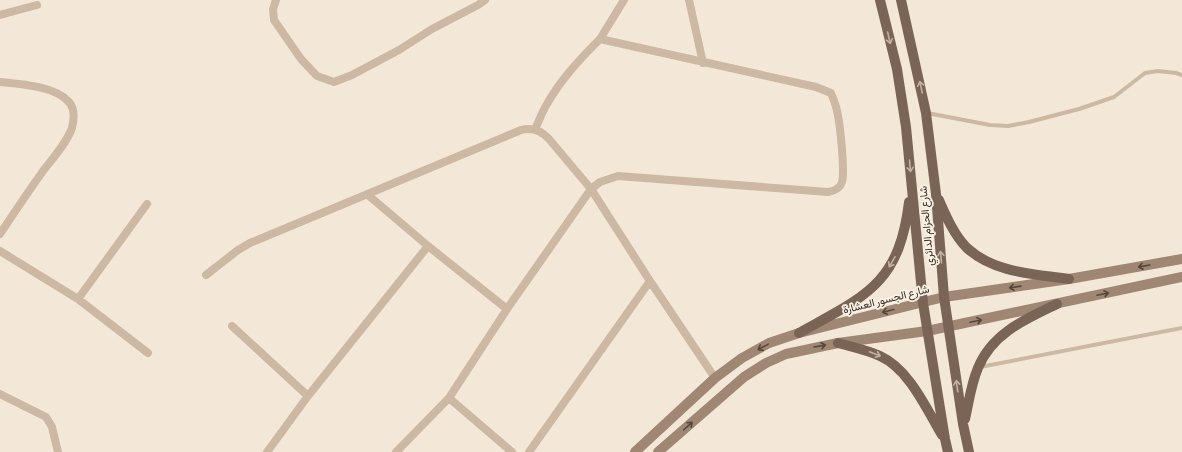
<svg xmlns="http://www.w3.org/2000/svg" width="1182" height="452" font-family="'Asap Condensed',Vazirmatn,sans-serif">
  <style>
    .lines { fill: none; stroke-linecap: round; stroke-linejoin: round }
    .lane { stroke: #ccb8a3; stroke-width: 4 }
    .street { stroke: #ccb8a3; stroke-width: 8 }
    .secondary { stroke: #a08774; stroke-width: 10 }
    .primary { stroke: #7a6455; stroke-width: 10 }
    .oneway { stroke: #c1b2a4 }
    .oneway2 { stroke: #56473d }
    .labels { text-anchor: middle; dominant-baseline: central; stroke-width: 3.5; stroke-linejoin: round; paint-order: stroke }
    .street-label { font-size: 11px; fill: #372c26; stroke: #fbf2e5 }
  </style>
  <rect width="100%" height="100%" fill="#f3e8d8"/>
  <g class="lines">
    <path class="lane" d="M927 113 990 125 1008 126 1029 122 1079 109 1114 97 1145 73 1158 71 1176 73 1182 75
      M980 367 1182 328"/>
    <path class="street" d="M276 0 273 9 274 20 301 59 317 76 334 82 352 75 399 50 432 29 478 5 485 0
      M689 0 703 63
      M0 15 37 5
      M600 39 624 0
      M0 82C20 84 55 86 69 102 75 109 74 120 72 128 66 144 53 158 43 171 28 192 14 213 0 234
      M368 195 428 246 507 309
      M0 251 78 299 148 353
      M206 275 238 250 250 243 521 130C532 127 541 130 549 139L591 189 650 281 715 378
      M78 299 147 204
      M232 326 308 396
      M0 394 46 417 52 427 58 452
      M449 398 512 452
      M267 452 308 396 428 246
      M396 452 449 398 507 309 591 189 600 182 618 176 828 192C834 191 840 189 842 182 845 171 840 120 836 107 835 103 833 98 831 93L816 87 600 39C580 59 561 79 547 104 542 112 539 121 535 129
      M529 452 650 281"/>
    <path class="secondary" d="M635 452 715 378 742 358 769 343 799 333 944 297 1069 279 1182 259
      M658 452 744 377 766 363 786 354 838 343 927 331 1182 277"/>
    <path class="primary" d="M880 0 897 69 906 127 923 303 945 439 948 452
      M901 0 926 113 936 194 944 297 963 424 969 452
      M939 200C946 216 954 235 967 248 994 273 1035 274 1069 279
      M799 333C865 296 899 285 909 202
      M838 343C852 347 867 350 880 356 909 369 926 408 942 435
      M965 419C969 402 971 384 978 368 992 333 1026 319 1057 304"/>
  </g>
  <defs><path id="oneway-shaft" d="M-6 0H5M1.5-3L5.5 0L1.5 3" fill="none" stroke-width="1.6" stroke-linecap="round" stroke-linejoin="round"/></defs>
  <g class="oneway">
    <use href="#oneway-shaft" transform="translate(889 38) rotate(77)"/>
    <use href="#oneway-shaft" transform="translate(921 87) rotate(-102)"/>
    <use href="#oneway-shaft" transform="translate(910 166) rotate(85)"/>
    <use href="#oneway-shaft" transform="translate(941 257) rotate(-95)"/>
    <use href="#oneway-shaft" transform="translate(892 262) rotate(120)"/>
    <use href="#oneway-shaft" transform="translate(875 354) rotate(21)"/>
    <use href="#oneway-shaft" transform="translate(957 386) rotate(-98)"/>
  </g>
  <g class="oneway2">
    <use href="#oneway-shaft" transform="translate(1144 266) rotate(170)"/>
    <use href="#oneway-shaft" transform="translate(1015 287) rotate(172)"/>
    <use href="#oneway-shaft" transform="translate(1103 294) rotate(-12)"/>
    <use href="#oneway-shaft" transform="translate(888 311) rotate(166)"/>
    <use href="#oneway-shaft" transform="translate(976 321) rotate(-12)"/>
    <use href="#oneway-shaft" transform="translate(820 346) rotate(-10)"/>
    <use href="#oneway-shaft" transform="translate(763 347) rotate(151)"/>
    <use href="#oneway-shaft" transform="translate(688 426) rotate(-42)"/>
  </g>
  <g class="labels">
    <g class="street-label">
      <text transform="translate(926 226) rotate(-95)">شارع الحزام الدائري</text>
      <text transform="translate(886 299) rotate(-14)">شارع الجسور العشارة</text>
    </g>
  </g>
</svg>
